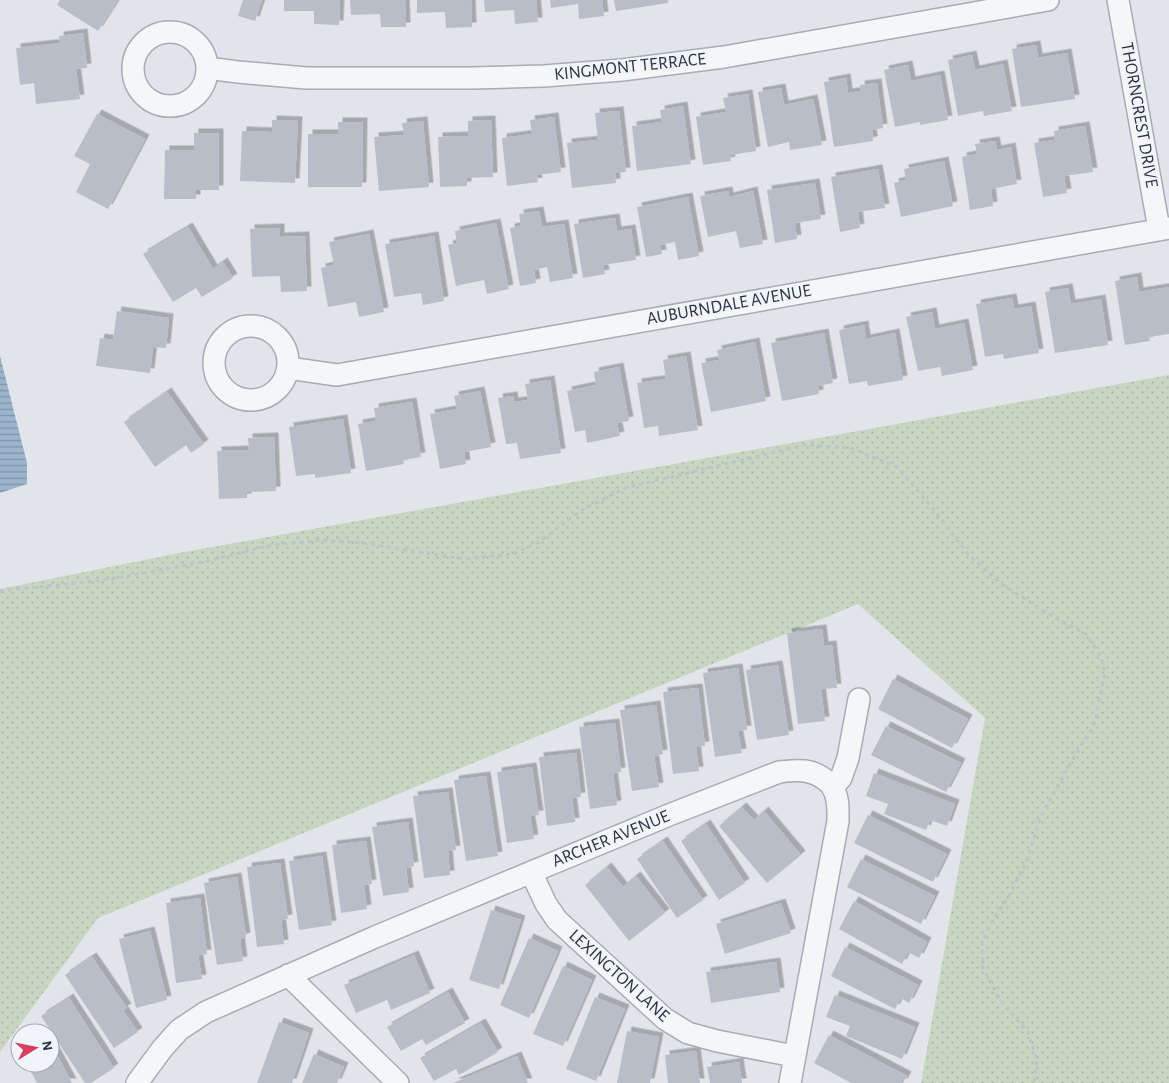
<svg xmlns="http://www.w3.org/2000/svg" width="1169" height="1083" font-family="'Alegreya Sans',sans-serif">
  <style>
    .grass { fill: url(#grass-dots) }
    .water { fill: url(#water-rules) }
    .building { fill: #b8bec8; filter: url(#shadow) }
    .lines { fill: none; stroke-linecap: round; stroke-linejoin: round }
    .minor-casing { stroke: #a6acb5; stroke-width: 24 }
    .path { stroke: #bfc3c9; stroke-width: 3; stroke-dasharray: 4 4; stroke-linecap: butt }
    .minor { stroke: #f4f6f8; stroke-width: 21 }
    .labels { text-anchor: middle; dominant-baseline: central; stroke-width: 4; stroke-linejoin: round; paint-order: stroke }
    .street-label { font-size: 18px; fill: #283343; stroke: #f1f4f8 }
  </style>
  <defs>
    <pattern id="grass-dots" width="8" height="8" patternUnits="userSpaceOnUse" patternTransform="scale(1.25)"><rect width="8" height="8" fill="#c7d5c1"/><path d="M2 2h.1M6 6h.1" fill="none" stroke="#abb7a7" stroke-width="1.8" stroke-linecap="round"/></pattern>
    <pattern id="water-rules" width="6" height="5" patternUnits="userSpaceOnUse" patternTransform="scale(1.25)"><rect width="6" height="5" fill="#9ab5cc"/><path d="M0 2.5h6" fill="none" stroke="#7e94a7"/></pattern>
    <filter id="shadow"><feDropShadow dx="4.5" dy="-4.5" stdDeviation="0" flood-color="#0004"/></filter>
  </defs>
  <rect width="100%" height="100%" fill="#e1e5ea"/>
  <path class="grass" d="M1169 375V1083H921L985 718 858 604 98 918 0 1052V589L179 553Z"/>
  <path class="water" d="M0 356 27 463V484L0 493Z"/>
  <path class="building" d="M60 0H118L98 31 57 5Z
    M243 0H262L255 21 238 16Z
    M284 0H340L339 25 314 24V11H284Z
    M350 0H405L406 27H381L380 14 351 15Z
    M417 0H471L472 27 446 28 445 12 417 13Z
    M484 0H536L538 22 515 24 514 10 485 12Z
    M550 0H602L604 16 579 19 578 4 551 8Z
    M614 0H668V3L616 11Z
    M83 33 87 68 76 69 80 99 36 104 34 83 20 85 16 48 60 43 59 36Z
    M1036 45 1038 58 1067 53 1075 99 1021 107 1012 49Z
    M972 55 975 70 1003 64 1012 111 984 116 983 111 958 116 948 60Z
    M908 65 911 81 940 75 948 120 920 125V122L895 127 884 70Z
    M846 78 848 93 861 91 860 85 877 83 883 128 872 130 873 141 834 147 824 82Z
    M781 88 784 105 813 99 822 145 790 150 789 142 768 147 758 92Z
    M748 94 756 151 730 155 731 161 703 165 696 117 726 112 723 98Z
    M683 106 691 164 637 171 632 126 662 122 660 110Z
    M619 111 626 172 615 173 616 183 572 188 567 143 598 140 595 113Z
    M97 114 145 139 108 209 76 192 90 164 74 156Z
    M554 117 561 172 537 175 538 182 507 186 502 138 532 134 530 120Z
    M272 120 298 121 295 183 240 181 242 131 272 132Z
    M491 120 493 177 467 178V186L440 187 438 137 468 136V121Z
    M423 121 429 187 379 191 374 137 404 135 402 123Z
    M338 122H363L362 187H308V134H338Z
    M1085 126 1093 172 1064 176 1067 193 1043 197 1034 143 1055 140 1054 131Z
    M194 133H219V190H196V199H164L165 150H194Z
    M995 141 997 150 1011 147 1017 184 991 189 993 206 970 210 962 157 977 154 975 144Z
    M944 161 953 206 901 217 894 183 906 180 904 169Z
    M878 169 885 208 858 212 860 228 840 232 831 177Z
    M815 183 821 219 795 223 797 239 775 243 767 190Z
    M728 191 729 197 753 191 763 244 740 248 736 231 708 237 700 196Z
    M688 197 699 256 678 260 675 242 660 245 662 254 646 257 637 207Z
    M539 211 542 227 564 224 573 278 550 282 547 267 534 270 536 283 520 286 510 228 521 226 519 214Z
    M615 218 617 231 631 229 636 260 603 265 605 274 583 278 574 224Z
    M496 223 509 289 487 294 484 280 456 286 448 245 457 243 455 231Z
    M188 227 213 269 223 262 233 278 202 297 196 288 173 302 143 254Z
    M280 228V237L305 236 307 291 281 292 280 276 252 277 250 229Z
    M369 234 384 312 359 317 356 302 328 307 321 268 334 265 329 242Z
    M434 236 444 301 423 305 421 293 394 297 385 244Z
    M1137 277 1139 292 1169 287V334L1149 337 1150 341 1125 345 1115 281Z
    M1068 288 1071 304 1101 299 1108 345 1055 353 1045 292Z
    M1012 298 1014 309 1031 306 1039 353 1004 359 1003 354 985 357 976 304Z
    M117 311 169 318 166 348 153 347 150 373 96 366 100 338 113 340Z
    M932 312 935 329 964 323 973 370 942 376 940 367 918 371 906 317Z
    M864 325 866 339 895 333 903 380 868 386 867 381 849 384 839 330Z
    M824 333 833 383 818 386 819 394 782 401 771 343Z
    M755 342 766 401 711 412 701 363 719 360 717 350Z
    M686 356 698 430 659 436 658 426 644 428 637 383 666 379 663 360Z
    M619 367 629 421 617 423 620 436 587 443 585 430 575 432 567 391 596 385 594 372Z
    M550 380 561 453 520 459 517 443 506 444 498 398 513 396 514 402 528 400 525 384Z
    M480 391 491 447 464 452 466 464 440 469 430 414 457 409 454 396Z
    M167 392 204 444 191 453 186 445 155 467 124 422Z
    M412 402 421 457 403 460 404 464 366 471 358 424 376 421 374 408Z
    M343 419 351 473 315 478V474L296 476 289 427Z
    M274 437 276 491 247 492V498L219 499 217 451 249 450 248 438Z
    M822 629 824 646 832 645 837 688 821 689 825 721 798 724 787 633Z
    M778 665 789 735 757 740 746 670Z
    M738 668 747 730 738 731 742 753 715 757 703 673Z
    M893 679 968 719 952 748 878 709Z
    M698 688 705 746 696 747 699 771 673 774 663 692Z
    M656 705 663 754 654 756 659 787 632 791 620 710Z
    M615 723 621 772 613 773 617 805 590 809 579 727Z
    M886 726 961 763 946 792 871 755Z
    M576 753 581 797 572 798 575 822 547 826 539 757Z
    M532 767 539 815 530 816 534 839 507 843 497 772Z
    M874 773 955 804 947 826 930 820 926 830 884 814 888 804 866 796Z
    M486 776 498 856 466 861 454 780Z
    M448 792 456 850 448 851 450 875 424 878 413 796Z
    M742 807 754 820 764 811 801 855 767 883 719 826Z
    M868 815 947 854 933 882 854 843Z
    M408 822 414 866 406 868 409 892 383 896 372 827Z
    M706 824 745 883 719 900 681 841Z
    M366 841 372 884 364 885 367 909 341 913 332 845Z
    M663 841 703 900 677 918 637 859Z
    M322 856 332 925 299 930 289 861Z
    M861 859 935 896 921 924 847 887Z
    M280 863 288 919 281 920 284 944 257 947 247 867Z
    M607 867 623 887 636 876 665 913 629 941 585 885Z
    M237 877 246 937 240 939 243 961 217 965 204 883Z
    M200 898 207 954 198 955 202 979 176 983 166 903Z
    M854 901 927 942 919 958 908 952 902 964 839 929Z
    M781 903 791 933 725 954 716 924Z
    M491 910 521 920 499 989 469 980Z
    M150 931 167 1000 136 1008 119 939Z
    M529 938 558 951 529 1018 500 1005Z
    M845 947 918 985 909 1003 901 998 895 1009 831 976Z
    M414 955 430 993 391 1010 387 1000 356 1013 344 985Z
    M92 957 127 1008 123 1010 138 1032 114 1048 65 975Z
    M776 962 780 992 711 1003 706 972Z
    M563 966 592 980 563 1046 533 1034Z
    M448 992 465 1023 426 1045 422 1039 401 1051 387 1027Z
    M835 995 915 1027 902 1059 846 1036 850 1026 826 1017Z
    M595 997 625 1009 596 1081 566 1069Z
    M69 998 114 1068 91 1083H85L41 1016Z
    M279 1022 309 1033 292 1083H257Z
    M481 1023 498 1052 459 1075 456 1069 434 1081 420 1058Z
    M627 1031 659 1037 650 1083H617Z
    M829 1035 907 1076 903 1083H851L814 1063Z
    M50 1042 72 1083H37L26 1063H50Z
    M696 1051 700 1083H668L665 1055Z
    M314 1054 344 1067 337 1083H302Z
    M517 1056 528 1083H453Z
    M739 1062 742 1083H710L707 1067Z"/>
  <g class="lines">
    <defs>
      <path id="minor" d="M1118 0 1159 229
        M133 69a37 37 0 1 1 74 0a37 37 0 1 1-74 0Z
        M207 68 238 72 306 78H472L544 76 622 70 724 57 1048 0
        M214 363a37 37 0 1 1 74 0a37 37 0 1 1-74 0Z
        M288 368 337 375 1169 228
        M833 787 841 778 848 758 859 699
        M531 872 546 904 557 920 665 1019 688 1033 717 1041 794 1056
        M288 975 398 1083
        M137 1083 162 1049 179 1030 206 1012 375 937 669 815 779 772C798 770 811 768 827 781 829 783 831 784 832 787 839 796 838 810 838 821L790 1083"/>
    </defs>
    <use href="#minor" class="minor-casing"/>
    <path class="path" d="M0 591 105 580 208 561 271 545 323 540 363 543 464 559 513 554 539 542 580 511 625 488 805 445 851 448 897 467 931 506 968 554 1000 583 1055 618 1086 634 1101 657 1105 673 1094 725 1073 759 1041 816 1027 860 1009 896 991 923 982 943 983 968 1000 1000 1028 1032 1037 1060 1034 1083"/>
    <use href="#minor" class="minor"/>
  </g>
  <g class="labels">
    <g class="street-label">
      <text transform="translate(630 67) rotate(-6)">KINGMONT TERRACE</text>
      <text transform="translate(1139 115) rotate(80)">THORNCREST DRIVE</text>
      <text transform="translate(729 305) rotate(-10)">AUBURNDALE AVENUE</text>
      <text transform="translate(611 839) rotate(-22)">ARCHER AVENUE</text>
      <text transform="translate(619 976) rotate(42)">LEXINGTON LANE</text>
    </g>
  </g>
  <g transform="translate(35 1048) rotate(80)"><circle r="24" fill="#f1f4f8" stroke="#a1a7b0"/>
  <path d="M0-4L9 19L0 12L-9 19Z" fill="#d63f5d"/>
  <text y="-8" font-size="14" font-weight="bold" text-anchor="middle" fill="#283343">N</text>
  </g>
</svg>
